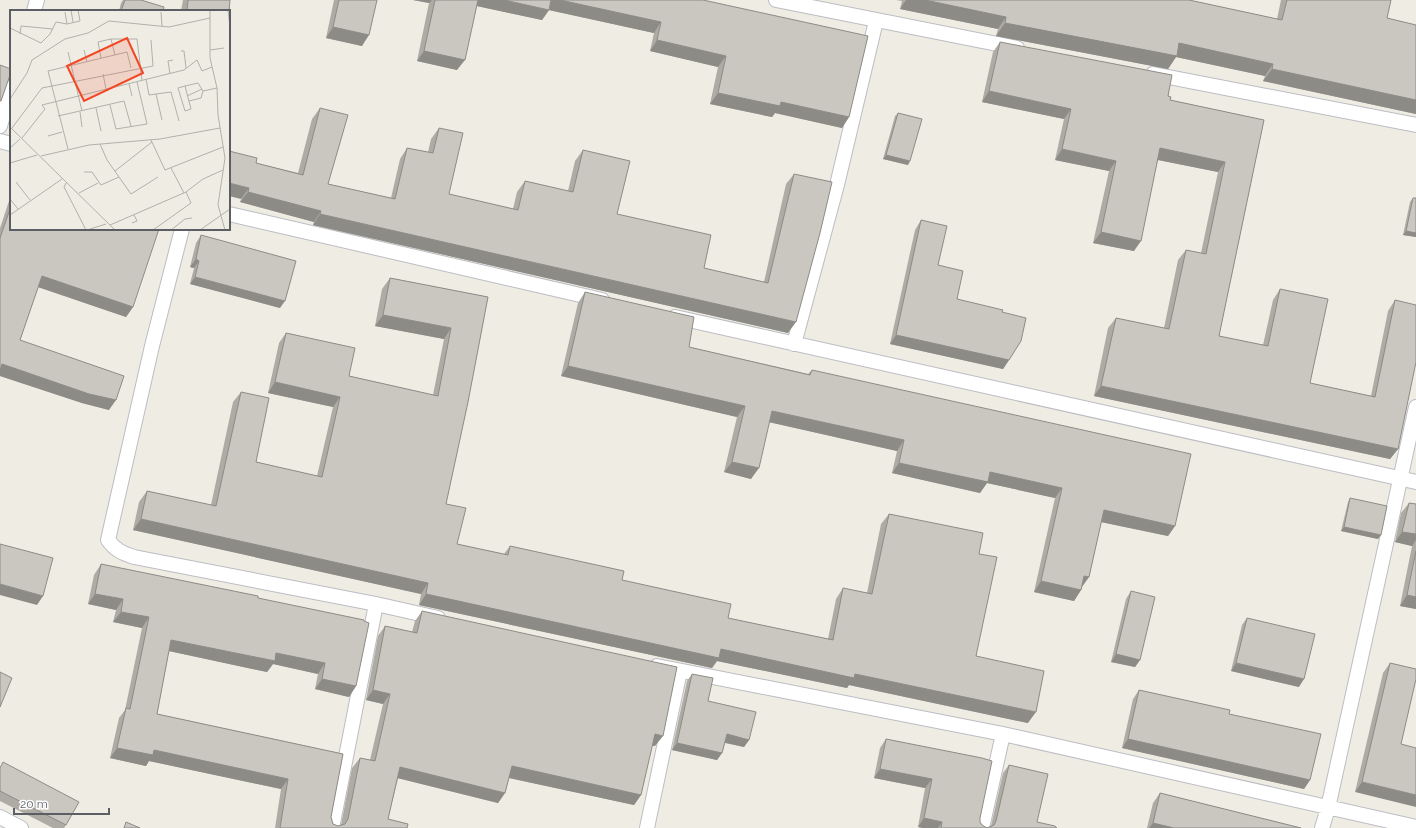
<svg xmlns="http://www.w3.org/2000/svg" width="1416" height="828" font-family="Raleway,sans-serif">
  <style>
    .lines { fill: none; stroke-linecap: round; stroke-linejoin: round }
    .service-casing { stroke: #bbbdc3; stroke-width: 16 }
    .service { stroke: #fff; stroke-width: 14 }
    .wall { fill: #aeaba5 }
    .shaded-wall { fill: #8d8b86 }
    .building { fill: #cac7c0; stroke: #8d8b86 }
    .inset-road { fill: none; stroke: #b0b0ad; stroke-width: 1 }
    .view { fill: #f44623; fill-opacity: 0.15; stroke: #f44623; stroke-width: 2 }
    .inset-edge { fill: none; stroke: #5b5f65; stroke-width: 2 }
  </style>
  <rect width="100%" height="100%" fill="#efede3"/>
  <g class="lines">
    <defs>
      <path id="service" d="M776 0 1017 48
        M34 11 37 0
        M1153 74 1416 125
        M0 126 11 88
        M0 141 11 144
        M229 214 602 300
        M182 229 152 346 108 540C115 550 122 553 134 557L376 604 438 618
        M675 317 1416 482
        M794 344 837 185 876 21
        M657 666 1003 734 1416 827
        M0 817 21 828
        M332 828 376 604
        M647 828 680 671
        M982 828 1003 734
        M1322 828 1328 808 1416 407"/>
    </defs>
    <use href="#service" class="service-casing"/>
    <use href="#service" class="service"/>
  </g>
  <path class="wall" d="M123 0H141L163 11H119L121 3Z
    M183 0H230L229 11H181Z
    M334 0H377L362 46 326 38Z
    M413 0H703L849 117 842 128 775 113 772 117 710 104 718 67 650 51 654 33 549 10 542 20 477 6 457 70 417 61 429 3Z
    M896 0H1189L1277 19 1281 0H1391L1387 18 1416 25V114L1263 81 1265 76 1176 57 1168 69 996 36 998 29 900 9 902 1Z
    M1000 42 1168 96 1170 100 1264 120 1219 336 1263 345 1273 300 1280 289 1310 383 1371 396 1388 311 1395 300 1398 449 1390 459 1094 396 1108 328 1116 318 1164 328 1178 260 1186 250 1201 253 1218 172 1158 160 1134 251 1093 243 1109 171 1055 160 1064 119 982 102 993 52Z
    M320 108 328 184 391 198 400 159 407 148 428 152 431 139 439 128 449 194 513 209 517 192 525 181 568 191 575 161 583 150 617 214 704 268 764 282 786 184 794 174 788 333 313 225 314 222 240 202 256 163 298 173 312 119Z
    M898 113 908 165 883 159 895 116Z
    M11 195V229L133 307 126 317 38 287 20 340 109 410 82 403 0 376V228Z
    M1413 198 1416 237 1403 235 1410 202Z
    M921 220 938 265 957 299 1002 312 1009 360 1003 369 890 344 915 230Z
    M201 235 280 308 190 284 194 268 190 267 196 243Z
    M390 278 488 297 446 504 457 544 504 554 510 546 622 580 728 618 828 639 836 599 843 588 867 593 881 524 889 514 979 554 976 656 1028 723 849 685 847 688 717 661 712 668 419 605 421 594 133 530 139 502 147 491 211 505 233 402 241 392 256 462 317 476 333 407 268 393 279 343 286 333 349 376 433 395 444 339 375 326 382 289Z
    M585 292 689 347 808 374 812 370 1175 526 1168 536 1101 522 1089 577 1082 587 1081 590 1074 601 1034 592 1055 498 987 483 980 493 892 473 897 451 769 422 751 479 724 472 737 417 561 376 578 303Z
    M1350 498 1378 539 1341 531 1348 502Z
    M1409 503 1416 504V609L1400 606 1412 546 1395 542 1401 513Z
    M101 564 258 598 356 686 349 697 315 689 318 674 273 664 267 672 169 651 157 714 343 754 331 817 333 824 338 826 341 825 352 768 360 758 370 760 383 704 366 700 378 636 385 626 412 632 415 621 422 611 655 746H652L641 795 634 805 509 778 505 793 498 803 398 778 388 819 407 828H275L281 789 149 761 146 766 110 758 119 718 125 710 142 628 113 622 116 610 88 604 94 575Z
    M1131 591 1140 660 1135 667 1111 662 1126 599Z
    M1247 618 1299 687 1231 671 1242 625Z
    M1390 663 1401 744 1355 792 1383 673Z
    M692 674 708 701 749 740 744 747 725 743 722 753 717 760 672 750 687 681Z
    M1139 690 1229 714 1310 780 1304 789 1122 748 1133 699Z
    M886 739 980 818V822L982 825 987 828 991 826 1003 773 1009 765 1037 822 1057 828H923L918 827 925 788 874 778 880 748Z
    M0 768 66 825 64 828H53L0 801Z
    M1160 793 1301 828H1147L1153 803Z"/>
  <path class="shaded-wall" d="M413 0H432L429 3Z
    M475 0H504L549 10 542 20 472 5Z
    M551 0H560L661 22 654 33 544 9Z
    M906 0H925L1006 17 998 29 900 9Z
    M1005 23 1179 43 1273 64 1265 76 1176 57 1168 69 996 36Z
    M333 27 369 35 362 46 326 38Z
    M657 40 726 56 718 67 650 51Z
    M424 51 465 60 457 70 417 61Z
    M1272 69 1416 100V114L1263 81Z
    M11 74V80H9L5 82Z
    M989 91 1071 109 1064 119 982 102Z
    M718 93 781 102 849 117 842 128 775 113 772 117 710 104Z
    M1160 148 1225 162 1218 172 1153 159Z
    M1062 149 1116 161 1109 171 1055 160Z
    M886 155 910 161 908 165 883 159Z
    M229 183 249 188 241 199 229 196Z
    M248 192 321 211 314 222 240 202Z
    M320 214 796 322 788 333 313 225Z
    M1406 231 1416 233V237L1403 235Z
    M1101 232 1141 241 1134 251 1093 243Z
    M196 259 199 261 194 268 190 267Z
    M42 276 133 307 126 317 35 286Z
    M195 277 285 301 280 308 190 284Z
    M383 315 451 328 444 339 375 326Z
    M896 335 1009 360 1003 369 890 344Z
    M2 364 116 400 109 410 82 403 0 376V368Z
    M568 366 745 406 737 417 561 376Z
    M275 382 340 397 333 407 268 393Z
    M1101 386 1398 449 1390 459 1094 396Z
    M772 411 904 440 897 451 764 421Z
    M732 462 759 468 751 479 724 472Z
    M899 463 990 472 1062 488 1055 498 987 483 980 493 892 473Z
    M1104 510 1175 526 1168 536 1096 521Z
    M141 519 428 583 421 594 133 530Z
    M1344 527 1381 535 1378 539 1341 531Z
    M1402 532 1416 534V540L1412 546 1395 542Z
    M1084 576 1089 577 1081 588Z
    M1041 581 1081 590 1074 601 1034 592Z
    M0 584 43 596 37 605 0 595Z
    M95 594 123 599 116 610 88 604Z
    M426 594 855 674 1036 712 1028 723 849 685 847 688 717 661 712 668 419 605Z
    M1407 595 1416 597V609L1400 606Z
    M121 612 149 617 142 628 113 622Z
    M171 640 276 653 325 663 318 674 273 664 267 672 164 650Z
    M1116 654 1140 660 1135 667 1111 662Z
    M1236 663 1304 679 1299 687 1231 671Z
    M322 679 356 686 349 697 315 689Z
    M373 690 390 694 383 704 366 700Z
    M655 734 663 736 655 746 647 745Z
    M727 734 749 740 744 747 722 742Z
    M1128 739 1310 780 1304 789 1122 748Z
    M677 743 722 753 717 760 672 750Z
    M117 748 154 750 288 779 281 789 149 761 146 766 110 758Z
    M512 766 641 795 634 805 505 777Z
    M400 767 505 793 498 803 393 777Z
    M880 769 932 779 925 788 874 778Z
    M1362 782 1416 795V807L1355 792Z
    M924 818 942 822 938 828H923L918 827Z
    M1153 823 1174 828H1149Z"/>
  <path class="building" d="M125 0H141L164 7 163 11H121Z
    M188 0H230L229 11H187Z
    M339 0H377L369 35 333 27Z
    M435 0H478L465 60 424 51Z
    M504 0H551L549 10Z
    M560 0H703L868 36 849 117 781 102 780 106 718 93 726 56 657 40 661 22Z
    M925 0H1189L1282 20 1287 0H1391L1387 18 1416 25V100L1272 69 1273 64 1179 43 1177 56 1005 23 1006 17Z
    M1000 42 1172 75 1168 96 1171 97 1170 100 1264 120 1219 336 1268 346 1280 289 1328 299 1310 383 1375 397 1395 300 1416 305V362L1398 449 1101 386 1116 318 1169 329 1186 250 1206 254 1225 162 1160 148 1141 241 1101 232 1116 161 1062 149 1071 109 989 91Z
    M0 65 11 69V74L10 75 1 101H0Z
    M320 108 348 115 328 184 395 199 407 148 433 153 439 128 463 133 449 194 518 210 525 181 573 192 583 150 630 161 617 214 711 235 704 268 768 283 794 174 832 182 820 233 796 322 320 214 321 211 248 192 249 188 229 183V151L257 158 256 163 303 175Z
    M898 113 922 119 910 161 886 155Z
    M1413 198H1416V233L1406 231Z
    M11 206V229H159L133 307 42 276 20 340 124 376 116 400 89 394 2 364 0 371V238Z
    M921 220 947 226 938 265 963 271 957 299 1003 310 1002 312 1026 318 1021 341 1009 360 896 335Z
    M201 235 296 261 285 301 195 277 199 261 196 259Z
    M390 278 488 297 468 402 446 504 466 508 457 544 508 555 510 546 624 571 622 580 731 604 728 618 833 640 843 588 872 594 889 514 983 533 979 554 997 557 976 656 1044 671 1036 712 855 674 854 678 721 649 719 658 426 594 428 583 141 519 147 491 216 506 241 392 269 398 256 462 322 477 340 397 275 382 286 333 355 348 349 376 438 396 451 328 383 315Z
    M585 292 694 317 689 347 810 375 812 370 1191 454 1175 526 1104 510 1089 577 1084 576 1081 590 1041 581 1062 488 990 472 988 482 899 463 904 440 772 411 759 468 732 462 745 406 568 366Z
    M1350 498 1387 506 1381 535 1344 527Z
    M1409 503 1416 504V534L1402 532Z
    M0 544 53 558 43 596 0 584Z
    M1416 551V597L1407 595Z
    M101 564 258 596V598L364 620V621L369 623 356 686 322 679 325 663 276 653 275 661 171 640 157 714 343 754 331 817 333 824 338 826 345 824 348 819 360 758 375 761 390 694 373 690 385 626 417 633 422 611 677 667 663 736 655 734 641 795 512 766 505 793 400 767 388 819 408 824 407 828H280L288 779 154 750 153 755 117 748 126 708 130 709 149 617 121 612 123 599 95 594Z
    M1131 591 1155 597 1140 660 1116 654Z
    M1247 618 1315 634 1304 679 1236 663Z
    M1390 663 1416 669V679L1401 744 1416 748V795L1362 782Z
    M0 672 12 678 0 707Z
    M692 674 713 678 708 701 756 712 749 740 727 734 722 753 677 743Z
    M1139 690 1230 710 1229 714 1321 734 1310 780 1128 739Z
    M886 739 982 758 992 761 980 818V822L982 825 987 828 994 825 996 821 1009 765 1048 774 1037 822 1055 826 1057 828H941L942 822 924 818 932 779 880 769Z
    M3 762 79 802 66 825 0 791V768Z
    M1160 793 1301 828H1174L1153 823Z
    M126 822 140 828H124Z"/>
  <g transform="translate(10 10)">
    <rect width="220" height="220" fill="#efede3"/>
    <path class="inset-road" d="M61 0 63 12M200 0V48L207 78 208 105 215 148 208 195 215 220M218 0 220 17M55 2 57 14M151 2 152 16M0 18 31 33 40 24 46 12 57 14 70 11 68 0M10 24 11 16 43 19M74 40 77 52M200 40 214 38M171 41H174L176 58M58 42 72 101M105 45 101 29H127L132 70M91 48 88 32 101 29M93 64 96 79M160 64 158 51 163 50M136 69 139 85 161 82 169 111M119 74 122 86M175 76 181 99 175 101 168 78ZM175 76 188 73 193 81 207 78M146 84 152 110M177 86 192 79M0 89 17 63 22 50 55 29 78 23 99 11 159 17 200 8M179 91 191 88 193 81M100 95 106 119 137 114 127 72M86 98 91 121M70 102 72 117M48 106 114 91 121 116M0 117 105 220M2 118 32 78 143 56 141 30M38 126 52 122M12 128 35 99 32 95 174 60 187 50 192 61 202 57M141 130 155 160 213 137M90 134 97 150 121 184 148 167M0 138 10 129M58 139 38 61 117 42 121 58M31 146 79 135 150 129 210 118M0 153 27 145M161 158 174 183M105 161 142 132M74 162H82L91 175 109 167M6 172 20 190M56 173 54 177 76 220M69 183 88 173M0 189 8 199M0 205 52 169M122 213 127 211 124 205M100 215 176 182 193 169 213 160M77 220 96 214M143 220 181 193 176 182M161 220 175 209 182 208M190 220 220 199"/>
    <path class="view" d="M117 28 133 63 74 91 57 56Z"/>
    <rect width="220" height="220" class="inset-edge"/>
  </g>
  <path d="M14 808v6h95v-6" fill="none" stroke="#5b5f65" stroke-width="2"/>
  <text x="20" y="808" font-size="12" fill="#5b5f65" stroke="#ffffff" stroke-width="3" paint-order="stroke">20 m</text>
</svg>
